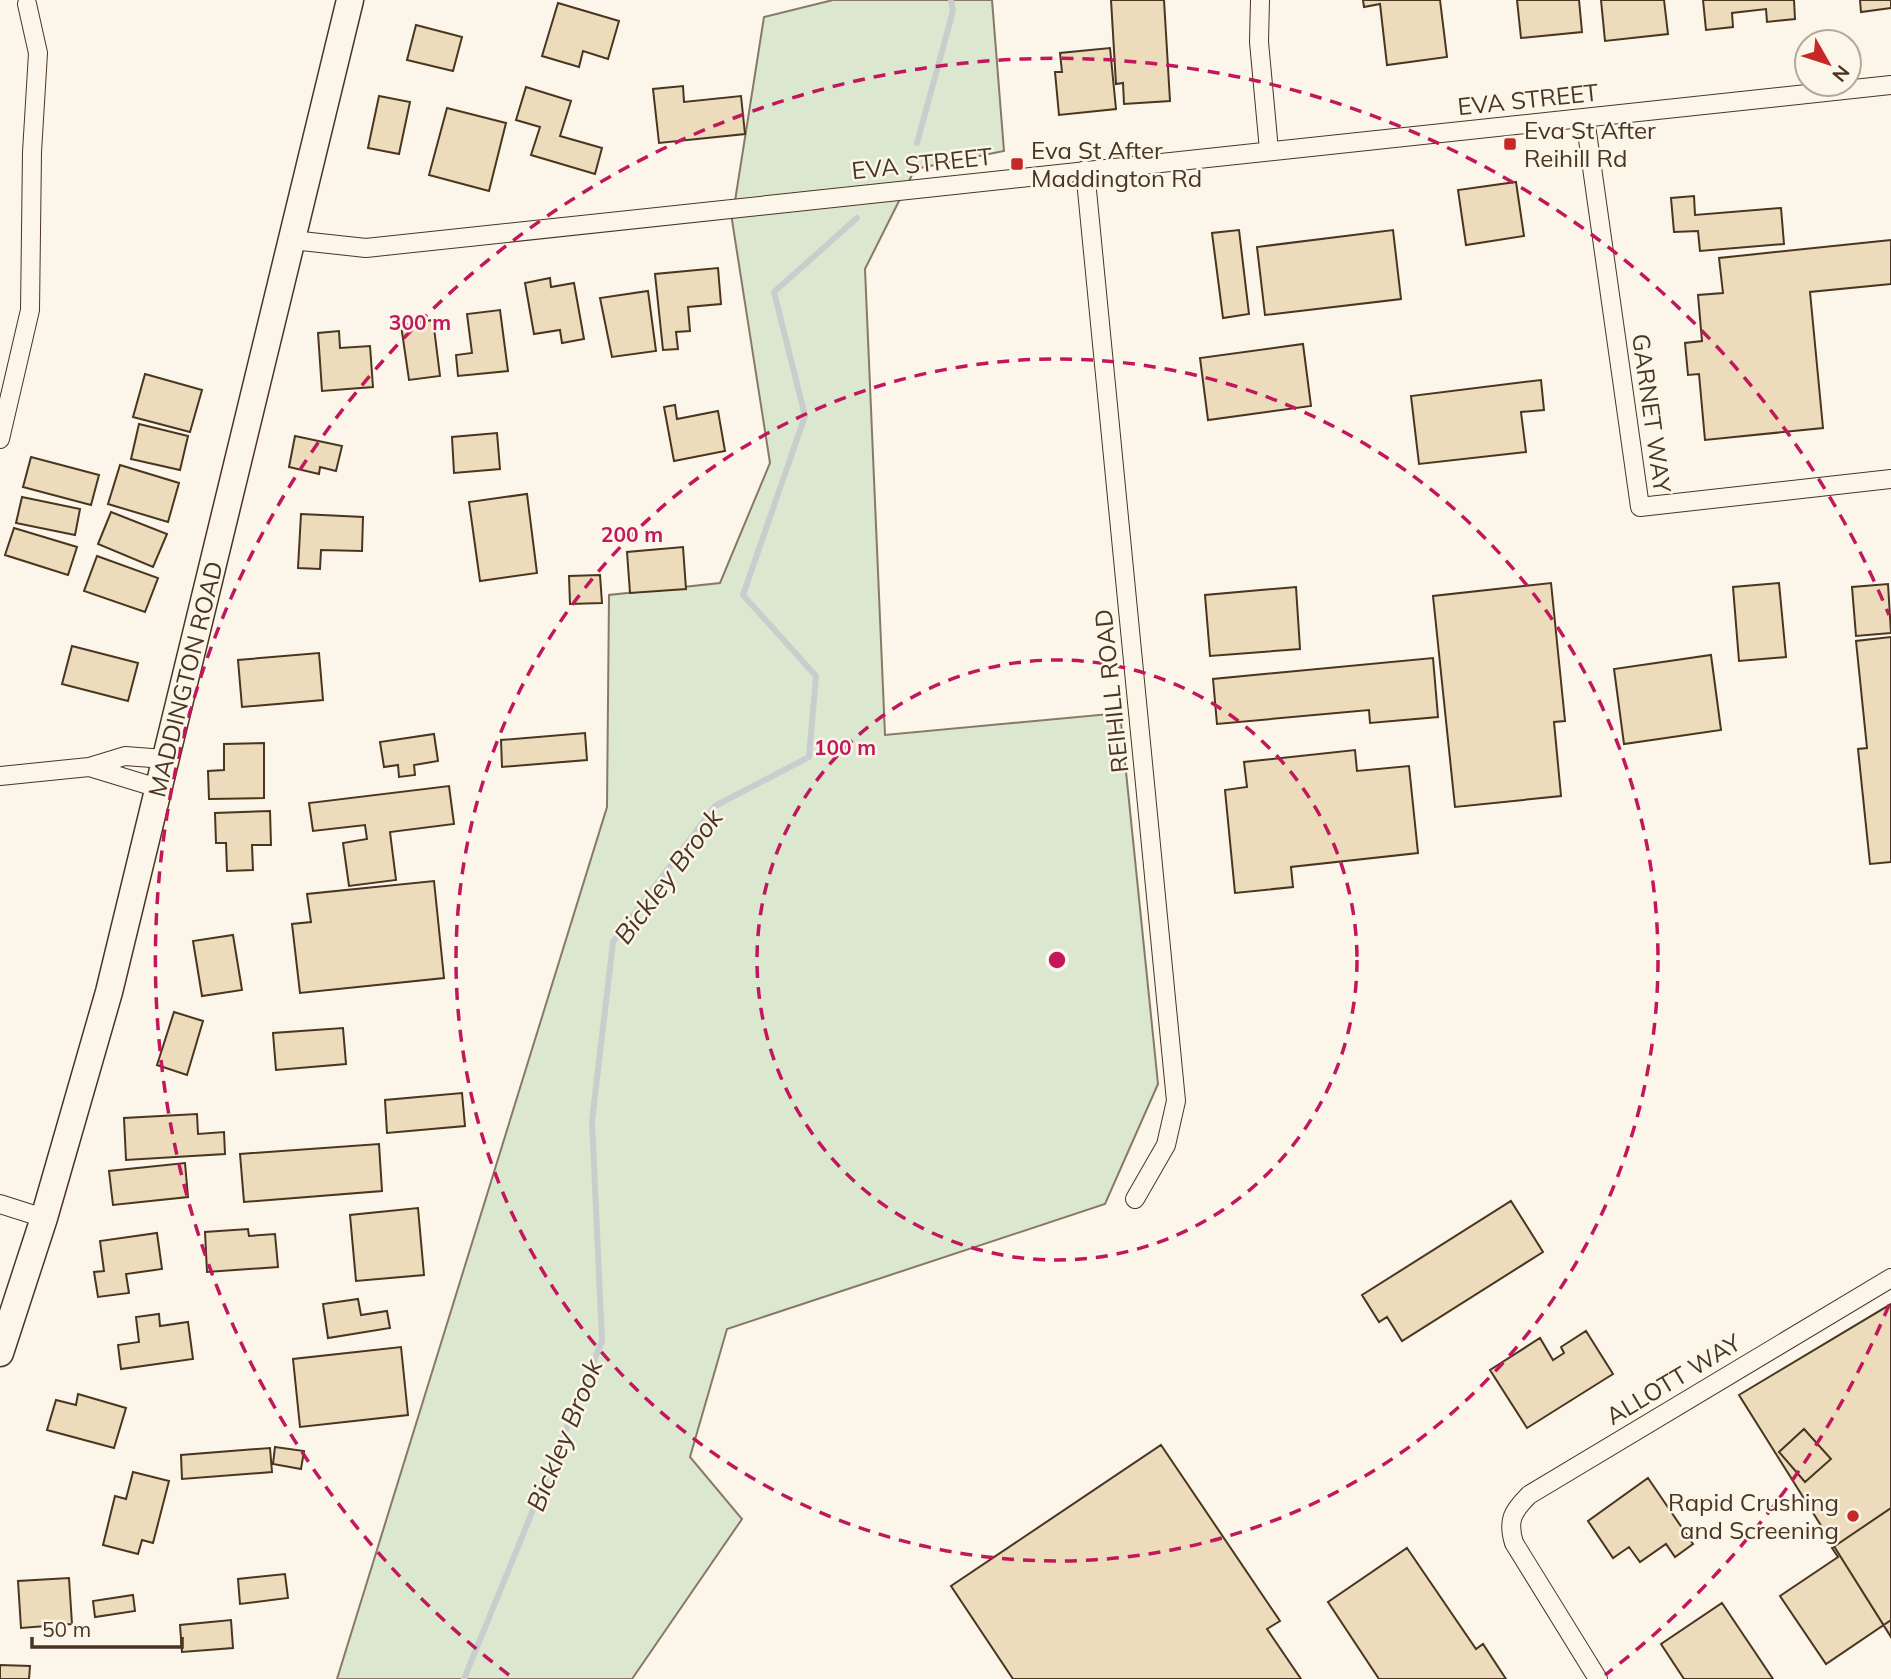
<svg xmlns="http://www.w3.org/2000/svg" width="1891" height="1679" font-family="Mulish,sans-serif">
  <style>
    .green { fill: #dce7d0; stroke: #887966; stroke-width: 2 }
    .lines { fill: none; stroke-linecap: round; stroke-linejoin: round }
    .stream { stroke: #c9cecd; stroke-width: 6 }
    .building { fill: #ecdcbc; stroke: #4a3520; stroke-width: 2 }
    .minor-casing { stroke: #4a3520; stroke-width: 20 }
    .secondary-casing { stroke: #4a3520; stroke-width: 29 }
    .minor { stroke: #fbf6e9; stroke-width: 18 }
    .secondary { stroke: #fbf6e9; stroke-width: 26 }
    .ring { fill: none; stroke: #c2185b; stroke-width: 3.5; stroke-dasharray: 12 9 }
    .poi-dot { fill: #c62828; stroke: #fbf6e9; stroke-width: 2.5 }
    .labels { text-anchor: middle; dominant-baseline: central; stroke-width: 5; stroke-linejoin: round; paint-order: stroke }
    .street-label { font-size: 24px; fill: #4a3520; stroke: #fbf6e9 }
    .poi-label { font-size: 24px; fill: #4a3520; stroke: #fbf6e9; text-anchor: start }
    .water-label { font-size: 26px; font-style: italic; fill: #4a3520; stroke: #fbf6e9 }
    .centre { fill: #c2185b; stroke: #fbf6e9; stroke-width: 3.5 }
    .ring-label { font-size: 21px; text-anchor: middle; font-weight: bold; fill: #c2185b; stroke: #fbf6e9; stroke-width: 5; stroke-linejoin: round; paint-order: stroke }
  </style>
  <rect width="100%" height="100%" fill="#fbf6e9"/>
  <path class="green" d="M833 0H992L1004 151 915 169 865 269 885 735 1120 713 1158 1084 1105 1204 727 1329 690 1457 742 1519 632 1679H337L607 807 609 595 720 583 770 463 732 220 764 17Z"/>
  <g class="lines">
    <path class="stream" d="M917 143 953 11 951 0
      M464 1679 602 1341 592 1121 613 942 715 806 809 757 816 676 743 595 805 416 774 292 857 218"/>
  </g>
  <path class="building" d="M1111 0H1164L1170 101 1124 104 1123 83 1116 84Z
    M1363 0H1440L1447 57 1387 65 1380 4 1364 7Z
    M1517 0H1579L1582 32 1521 38Z
    M1601 0H1664L1668 34 1605 41Z
    M1703 0H1794L1795 19 1767 22 1766 9 1732 13 1733 27 1706 30Z
    M1860 0H1891V8L1861 12Z
    M558 3 619 21 608 59 583 51 579 67 542 56Z
    M416 25 462 37 453 71 407 60Z
    M1110 48 1116 109 1059 115 1055 72H1062L1060 53Z
    M683 86 684 102 741 96 745 134 659 143 653 89Z
    M526 87 571 101 560 136 602 148 595 174 531 155 540 127 516 120Z
    M379 96 410 102 399 154 368 148Z
    M447 108 506 123 489 191 429 175Z
    M1516 182 1524 236 1466 245 1458 190Z
    M1694 196 1695 215 1781 208 1784 244 1700 251 1698 231 1674 232 1671 198Z
    M1239 230 1249 314 1223 318 1212 233Z
    M1393 230 1401 299 1265 315 1257 247Z
    M1891 240V284L1810 292 1823 428 1705 440 1699 374 1688 375 1685 343 1702 341 1698 295 1723 293 1719 258Z
    M718 268 721 304 688 307 690 331 676 332 678 349 663 350 655 274Z
    M550 278 551 287 574 283 584 339 562 343 560 330 534 334 525 283Z
    M648 291 656 351 612 357 600 298Z
    M500 310 508 371 458 376 456 355 472 353 467 314Z
    M433 320 440 376 409 380 401 325Z
    M339 331 340 348 370 346 373 387 322 391 318 333Z
    M1303 344 1311 406 1208 420 1200 358Z
    M145 374 202 390 190 432 133 417Z
    M1541 380 1544 410 1521 412 1526 452 1419 464 1411 396Z
    M675 405 677 419 718 411 725 451 674 461 664 407Z
    M139 424 188 436 180 470 131 459Z
    M497 433 500 469 454 473 452 437Z
    M295 436 342 446 336 471 320 467 319 474 289 467Z
    M31 457 99 475 91 505 23 487Z
    M120 465 179 483 168 522 108 504Z
    M527 494 537 573 480 581 469 502Z
    M22 497 80 509 75 535 16 523Z
    M111 512 167 534 153 567 98 544Z
    M301 514 363 517 362 551 321 550 320 569 298 568Z
    M14 528 77 547 68 575 5 555Z
    M683 547 686 589 630 593 627 552Z
    M97 556 158 578 145 612 84 591Z
    M600 575 602 603 570 604 569 576Z
    M1551 583 1565 721 1554 722 1561 796 1455 807 1433 596Z
    M1779 583 1786 657 1739 661 1733 587Z
    M1888 584 1891 633 1856 636 1852 587Z
    M1296 587 1300 649 1210 656 1205 595Z
    M1891 637V862L1870 864 1858 749 1867 748 1856 641Z
    M72 646 138 663 128 701 62 684Z
    M319 653 323 700 242 707 238 660Z
    M1711 655 1721 730 1624 744 1614 669Z
    M1433 658 1438 717 1370 723 1369 710 1217 724 1213 679Z
    M585 733 587 760 502 767 501 740Z
    M434 734 438 761 414 765 415 775 399 777 398 765 384 767 380 742Z
    M264 743V798L209 799 208 771 224 770V744Z
    M1355 750 1357 771 1409 766 1418 853 1291 867 1293 887 1235 893 1225 790 1247 787 1244 762Z
    M449 786 454 824 390 832 396 880 349 886 343 843 367 839 365 825 313 831 309 803Z
    M270 811 271 845H252L253 870 227 871 226 843H216L215 813Z
    M434 881 444 978 300 993 292 924 311 922 307 894Z
    M233 935 242 990 202 996 193 941Z
    M174 1012 203 1021 187 1075 157 1065Z
    M343 1028 346 1064 276 1070 273 1033Z
    M462 1093 465 1126 387 1133 385 1100Z
    M197 1114 198 1134 224 1132 225 1154 126 1160 124 1118Z
    M379 1144 382 1191 244 1202 240 1154Z
    M185 1163 188 1197 113 1205 109 1171Z
    M1511 1201 1543 1252 1402 1341 1387 1317 1379 1322 1362 1295Z
    M418 1208 424 1275 356 1281 350 1215Z
    M248 1229 249 1236 275 1234 278 1267 207 1272 205 1232Z
    M157 1233 162 1269 126 1274 129 1293 98 1297 94 1272 104 1271 100 1241Z
    M358 1299 361 1315 387 1311 390 1328 328 1338 323 1304Z
    M1891 1304V1637L1739 1395Z
    M159 1314 160 1326 188 1322 193 1359 121 1369 118 1345 139 1342 136 1317Z
    M1586 1331 1613 1374 1527 1428 1490 1370 1540 1338 1553 1360 1564 1353 1561 1347Z
    M401 1347 408 1415 300 1427 293 1359Z
    M78 1394 126 1408 114 1448 47 1430 56 1400 76 1405Z
    M1804 1429 1831 1459 1805 1482 1779 1452Z
    M1161 1445 1280 1621 1267 1629 1301 1679H1013L951 1586Z
    M275 1447 304 1451 301 1469 273 1464Z
    M270 1448 272 1472 182 1479 181 1455Z
    M133 1472 169 1481 153 1543 142 1540 138 1554 103 1545 115 1496 126 1499Z
    M1648 1478 1693 1544 1675 1557 1666 1544 1640 1562 1629 1547 1613 1558 1588 1521Z
    M1891 1508V1620L1826 1664 1780 1596 1838 1557 1832 1548Z
    M1407 1548 1476 1649 1483 1644 1506 1679H1379L1328 1602Z
    M285 1574 288 1598 240 1604 238 1579Z
    M69 1578 72 1624 21 1628 18 1581Z
    M133 1595 135 1611 95 1617 93 1601Z
    M1722 1603 1773 1679H1684L1661 1644Z
    M231 1620 233 1648 182 1652 180 1625Z
    M0 1665 30 1666 29 1679H0Z"/>
  <g class="lines">
    <defs>
      <path id="minor" d="M1260 0 1259 42 1269 150
        M1585 118 1640 507 1891 479
        M1085 170 1176 1101 1166 1145 1135 1199
        M292 240 366 248 1891 85
        M0 439 30 310 32 152 38 53 27 4
        M89 767 158 788
        M0 776 89 767 125 756 165 759
        M0 1204 44 1218
        M1598 1679 1514 1543C1507 1520 1513 1511 1529 1495L1891 1278"/>
      <path id="secondary" d="M0 1353 44 1218 109 992 350 0"/>
    </defs>
    <use href="#minor" class="minor-casing"/>
    <use href="#secondary" class="secondary-casing"/>
    <use href="#minor" class="minor"/>
    <use href="#secondary" class="secondary"/>
  </g>
  <g class="ring">
    <circle cx="1057" cy="960" r="300"/>
    <circle cx="1057" cy="960" r="601"/>
    <path d="M1889 1305A901 901 0 0 1 1605 1675M509 1675A901 901 0 1 1 1889 615"/>
  </g>
  <g class="poi-dot">
    <rect x="1503" y="137" width="14" height="14" rx="3.5"/>
    <rect x="1010" y="157" width="14" height="14" rx="3.5"/>
    <circle cx="1853" cy="1516" r="7"/>
  </g>
  <g class="labels">
    <g class="street-label">
      <text transform="translate(1528 99) rotate(-6)">EVA STREET</text>
      <text transform="translate(922 163) rotate(-6)">EVA STREET</text>
      <text transform="translate(1652 413) rotate(82)">GARNET WAY</text>
      <text transform="translate(185 679) rotate(-76)">MADDINGTON ROAD</text>
      <text transform="translate(1111 691) rotate(-96)">REIHILL ROAD</text>
      <text transform="translate(1673 1379) rotate(-31)">ALLOTT WAY</text>
    </g>
    <g class="poi-label">
      <text x="1524" y="130">Eva St After<tspan x="1524" dy="28">Reihill Rd</tspan></text>
      <text x="1031" y="150">Eva St After<tspan x="1031" dy="28">Maddington Rd</tspan></text>
      <text x="1839" y="1502" text-anchor="end">Rapid Crushing<tspan x="1839" dy="28">and Screening</tspan></text>
    </g>
    <g class="water-label">
      <text transform="translate(668 876) rotate(-53)">Bickley Brook</text>
      <text transform="translate(564 1435) rotate(-68)">Bickley Brook</text>
    </g>
  </g>
  <circle cx="1057" cy="960" r="10" class="centre"/>
  <g class="ring-label">
    <text x="420" y="330">300 m</text>
    <text x="632" y="542">200 m</text>
    <text x="845" y="755">100 m</text>
  </g>
  <g transform="translate(1828 63) rotate(129)"><circle r="33" fill="#fbf6e9" stroke="#b4a999" stroke-width="2"/>
  <path d="M0-5L12 26L0 18L-12 26Z" fill="#c62828"/>
  <text y="-10" font-size="19" font-weight="bold" text-anchor="middle" fill="#4a3520">N</text>
  </g>
  <path d="M32 1637v10h150v-10" fill="none" stroke="#4a3520" stroke-width="3.5"/>
  <text x="42" y="1637" font-size="21" fill="#4a3520" stroke="#fbf6e9" stroke-width="5" paint-order="stroke">50 m</text>
</svg>
